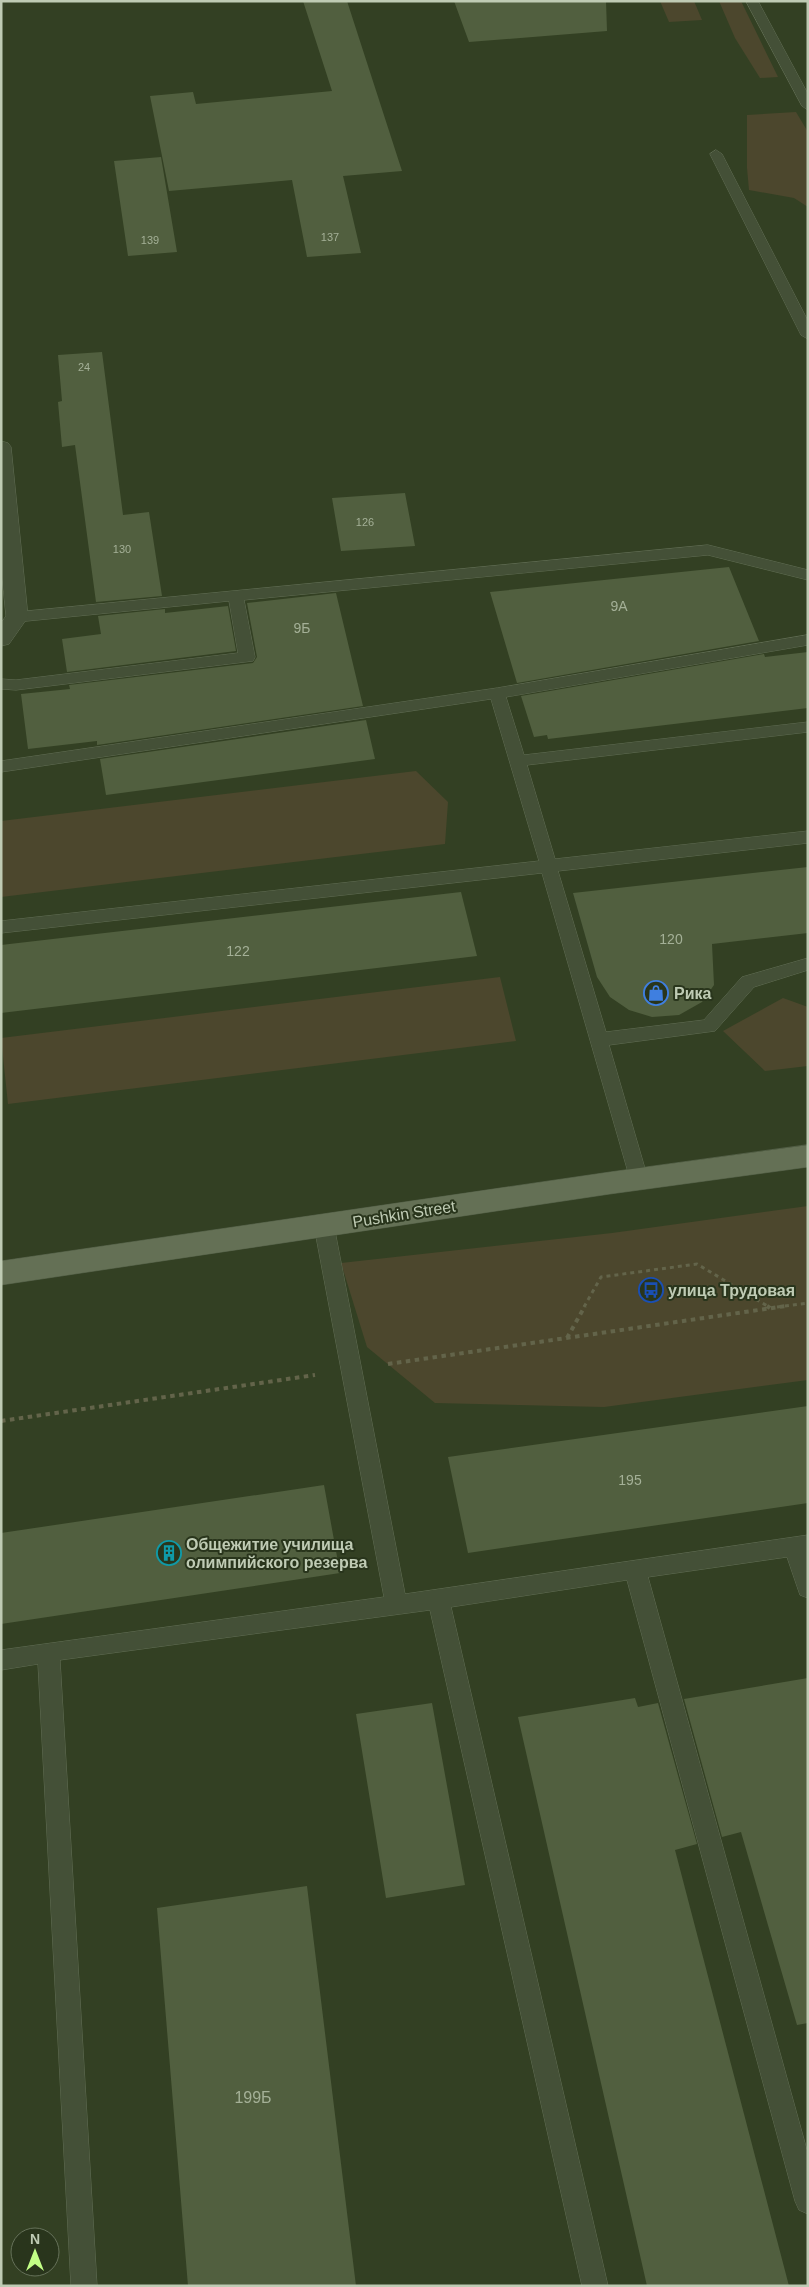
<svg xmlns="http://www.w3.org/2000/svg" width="809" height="2287" font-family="Helvetica,sans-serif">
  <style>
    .green { fill: #4c472d }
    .building { fill: #515f3f }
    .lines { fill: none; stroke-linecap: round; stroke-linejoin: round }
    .service-casing { stroke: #626e55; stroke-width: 1 }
    .minor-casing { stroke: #626e55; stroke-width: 1 }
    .primary-casing { stroke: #505c44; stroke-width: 1 }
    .path-far1 { stroke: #63644a; stroke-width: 3; stroke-dasharray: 4 4; stroke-linecap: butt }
    .path { stroke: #63644a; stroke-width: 4; stroke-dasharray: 4.5 4.5; stroke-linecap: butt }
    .service { fill: #445037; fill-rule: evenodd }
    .minor { fill: #445037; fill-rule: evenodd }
    .primary { fill: #647055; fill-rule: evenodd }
    .labels { text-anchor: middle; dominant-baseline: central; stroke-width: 4; stroke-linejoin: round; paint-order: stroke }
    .far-number-label { font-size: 11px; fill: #a4b097 }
    .number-label { font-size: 14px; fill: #a4b097 }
    .poi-label { font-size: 16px; font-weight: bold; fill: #bfcbb4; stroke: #29351c; text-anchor: start }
    .street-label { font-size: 16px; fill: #bfcbb4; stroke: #29351c }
    .near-number-label { font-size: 16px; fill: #a4b097 }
  </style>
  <rect width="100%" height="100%" fill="#334023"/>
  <path class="green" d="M660 1H694L702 20 669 22Z
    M719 1H741L778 77 760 78 735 38Z
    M796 112 808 132V207L794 198 749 190 747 168V115Z
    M416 771 448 802 445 844 1 897V821Z
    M500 977 516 1041 8 1104 1 1038Z
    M783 998 808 1007V1066L765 1071 723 1031Z
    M808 1206V1380L604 1407 435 1403 367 1347 341 1263 612 1233Z"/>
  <path class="building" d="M303 1H347L402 171 343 176 361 253 307 257 292 180 169 191 150 96 193 92 196 104 332 91Z
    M454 1H606L607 31 469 42Z
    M161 157 177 252 128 256 114 161Z
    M102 352 123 515 149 512 162 596 96 602 75 445 62 447 58 402 62 401 58 355Z
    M405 493 415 546 341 551 332 498Z
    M729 567 759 641 517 683 490 592Z
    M336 593 363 706 97 745V741L28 749 21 694 70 689 69 685 253 663 257 657 247 603Z
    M228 606 236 651 67 672 62 639 101 634 98 616 165 609V613Z
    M808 652V708L548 739 547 735 534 737 521 696 764 654 765 657Z
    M366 720 375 759 106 795 100 759Z
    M808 867V933L712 944 714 985 702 1002 679 1015 652 1017 629 1010 610 997 597 977 573 893Z
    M461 892 477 956 1 1013V945Z
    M808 1406V1503L468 1553 448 1457Z
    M324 1485 340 1573 1 1624V1533Z
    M808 1678V2023L797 2025 741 1832 722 1837 684 1699Z
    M635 1698 638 1707 658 1703 697 1844 675 1850 789 2286H647L518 1717Z
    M432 1703 465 1885 386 1898 356 1714Z
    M307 1886 356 2286H188L157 1908Z"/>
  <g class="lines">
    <defs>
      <path id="service" d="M746 1H758L808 94V110L802 106Z
        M716 150 722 154 808 321V339L801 335 710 154Z
        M708 545 808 570V580L708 555 244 600 255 657 253 661 16 690 1 689V679L16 680 238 653 229 601 17 622 12 620 9 617 12 614 17 612Z
        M808 635V645L506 697 524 755 808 722V732L527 765 555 859 808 831V843L558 871 606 1032 704 1020 742 977 808 958V970L754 987 715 1031 609 1045 648 1179 646 1184 639 1186 632 1184 630 1179 542 873 1 933V921L539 861 491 699 1 772V761L497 688Z
        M324 1218 331 1221 334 1226 405 1594 808 1535V1598L800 1595 787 1557 648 1577 808 2154V2214L799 2210 795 2201 627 1580 451 1607 608 2286H582L430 1610 60 1660 97 2286H71L38 1664 1 1670V1650L384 1597 314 1226 317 1221Z"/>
      <path id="minor" d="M1 441 8 443 11 447 28 617 9 644 1 646V623L6 616 1 567Z"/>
      <path id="primary" d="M808 1145V1167L610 1194 1 1285V1261L610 1172Z"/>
    </defs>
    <use href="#service" class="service-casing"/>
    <use href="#minor" class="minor-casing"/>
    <use href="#primary" class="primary-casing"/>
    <path class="path-far1" d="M584 1307 601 1277 697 1264 769 1307
      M777 1307 808 1303"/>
    <path class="path" d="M767 1306 770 1308
      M567 1338 585 1306
      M388 1364 786 1306
      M1 1421 315 1375"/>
    <use href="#service" class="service"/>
    <use href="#minor" class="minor"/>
    <use href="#primary" class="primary"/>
  </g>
  <defs>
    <symbol id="shop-ring" viewBox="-11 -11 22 22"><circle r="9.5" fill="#29351c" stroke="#3f7fe0" stroke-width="1.5"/><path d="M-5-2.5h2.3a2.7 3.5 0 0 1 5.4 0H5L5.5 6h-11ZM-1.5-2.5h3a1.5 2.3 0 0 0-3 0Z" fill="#3f7fe0"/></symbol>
    <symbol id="bus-ring" viewBox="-11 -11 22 22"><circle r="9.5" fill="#29351c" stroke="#1a4fb4" stroke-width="1.5"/><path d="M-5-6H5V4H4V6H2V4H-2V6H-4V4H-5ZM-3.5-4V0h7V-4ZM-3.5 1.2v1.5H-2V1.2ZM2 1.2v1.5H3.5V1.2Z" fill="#1a4fb4"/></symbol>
    <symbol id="building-ring" viewBox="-11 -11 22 22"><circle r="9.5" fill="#29351c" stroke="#0f9aa8" stroke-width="1.5"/><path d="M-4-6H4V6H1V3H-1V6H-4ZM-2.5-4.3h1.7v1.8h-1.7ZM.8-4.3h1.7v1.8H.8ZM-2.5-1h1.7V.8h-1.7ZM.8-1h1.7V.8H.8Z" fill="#0f9aa8"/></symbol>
  </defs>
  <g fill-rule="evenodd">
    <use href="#shop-ring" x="642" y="979" width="28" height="28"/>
    <use href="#bus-ring" x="637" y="1276" width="28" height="28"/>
    <use href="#building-ring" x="155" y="1539" width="28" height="28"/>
  </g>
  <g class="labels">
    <g class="far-number-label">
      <text x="330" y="237">137</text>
      <text x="150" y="240">139</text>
      <text x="84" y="367">24</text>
      <text x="365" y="522">126</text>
      <text x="122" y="549">130</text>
    </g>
    <g class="number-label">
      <text x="619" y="606">9А</text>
      <text x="302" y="628">9Б</text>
      <text x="671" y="939">120</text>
      <text x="238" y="951">122</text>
      <text x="630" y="1480">195</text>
    </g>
    <g class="poi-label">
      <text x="674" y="993">Рика</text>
      <text x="668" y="1290">улица Трудовая</text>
      <text x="186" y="1544">Общежитие училища<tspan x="186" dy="18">олимпийского резерва</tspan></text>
    </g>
    <g class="street-label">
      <text transform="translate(404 1214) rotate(-9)">Pushkin Street</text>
    </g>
    <g class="near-number-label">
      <text x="253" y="2097">199Б</text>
    </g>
  </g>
  <rect width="809" height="2287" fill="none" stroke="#bfcbb4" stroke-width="5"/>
  <g transform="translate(35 2252)"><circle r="24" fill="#29351c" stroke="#657159"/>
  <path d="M0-4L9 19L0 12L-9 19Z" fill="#c2fe86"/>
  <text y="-8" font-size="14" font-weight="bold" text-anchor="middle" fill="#bfcbb4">N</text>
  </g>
</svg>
